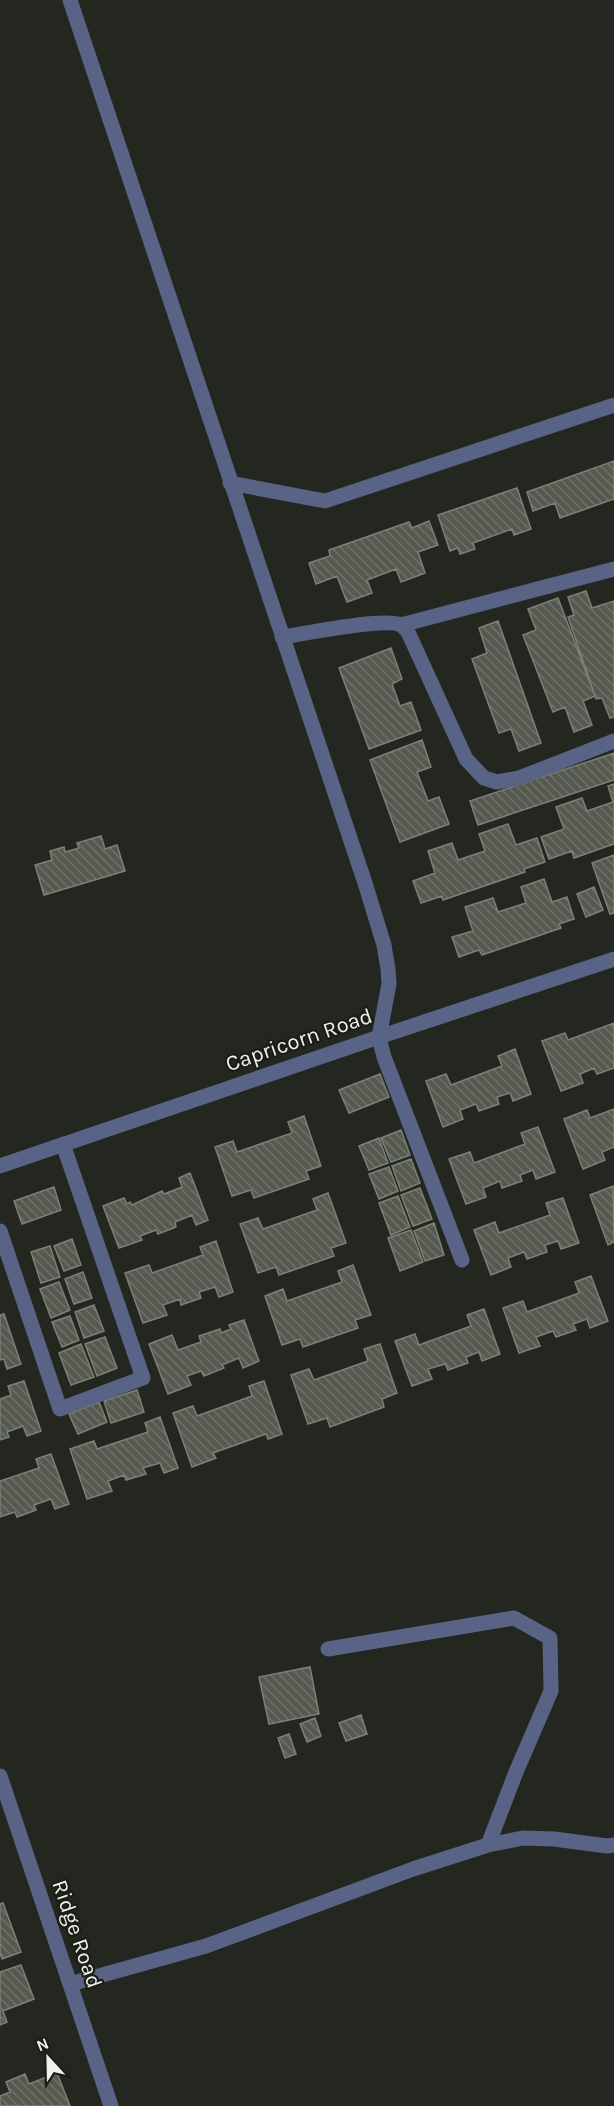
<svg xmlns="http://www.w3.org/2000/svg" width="614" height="2106" font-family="Karla,sans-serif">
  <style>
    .building { fill: url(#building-back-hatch); stroke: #7c8177; stroke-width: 1.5 }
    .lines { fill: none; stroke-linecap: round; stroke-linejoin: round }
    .minor { stroke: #596386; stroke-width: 15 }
    .labels { text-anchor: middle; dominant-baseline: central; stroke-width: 4.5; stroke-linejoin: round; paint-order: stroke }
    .street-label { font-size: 22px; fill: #eef0eb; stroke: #1a1e16 }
  </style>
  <defs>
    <pattern id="building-back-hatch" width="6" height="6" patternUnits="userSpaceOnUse" patternTransform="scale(1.5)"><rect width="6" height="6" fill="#555950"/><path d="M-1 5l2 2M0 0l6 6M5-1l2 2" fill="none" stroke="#6e7169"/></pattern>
  </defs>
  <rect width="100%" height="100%" fill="#24271f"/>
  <path class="building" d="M614 461V499L560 518 555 503 533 511 527 492Z
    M517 488 531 529 514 535 512 529 473 543 475 549 460 554 458 548 450 551 438 515Z
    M429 521 438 545 418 552 425 573 401 582 396 569 367 580 372 593 347 602 337 576 316 584 309 563 330 556 329 550 409 522 412 528Z
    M586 591 592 608 614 601V717L610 718 602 698 596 699 568 617 574 615 568 597Z
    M558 598 595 696 583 701 592 725 574 732 565 707 553 712 523 635 536 630 528 609Z
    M498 621 541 743 519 751 511 729 499 733 472 659 487 653 479 628Z
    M391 648 402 679 392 684 400 706 411 702 421 730 369 749 339 668Z
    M422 740 431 767 417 772 428 801 439 797 449 824 400 842 370 760Z
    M614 753V780L478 825 470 801Z
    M614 784V844L574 858 572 851 549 859 541 837 564 829 556 807 582 798 587 811 613 802 608 786Z
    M508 824 516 845 537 838 545 862 524 869 525 872 443 900 442 896 421 903 413 881 435 873 428 851 452 843 458 860 485 851 479 834Z
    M101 836 105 849 117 845 125 871 44 895 35 865 52 860 50 851 64 847 65 852 79 848 77 843Z
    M614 855V913L610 914 592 863Z
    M544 879 552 902 567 897 574 919 559 924 561 928 482 955 479 950 459 957 452 937 473 931 465 907 493 898 498 912 526 903 521 887Z
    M594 887 603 910 586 917 577 894Z
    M614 1023V1068L597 1074 594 1068 580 1074 583 1083 561 1091 542 1041 565 1033 568 1040Z
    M515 1049 531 1094 513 1101 510 1093 497 1097 499 1104 479 1111 476 1104 460 1110 463 1119 443 1127 426 1081 446 1074 451 1085 502 1066 498 1056Z
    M380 1074 389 1097 349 1113 339 1090Z
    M614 1109V1147L602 1152 605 1160 583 1169 564 1119 587 1110 590 1118Z
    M304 1116 321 1166 306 1171 309 1179 254 1198 251 1190 232 1196 215 1147 233 1141 237 1152 292 1133 288 1122Z
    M538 1127 555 1172 536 1179 533 1170 520 1175 522 1181 502 1188 500 1181 483 1188 486 1197 466 1204 449 1159 470 1152 474 1163 525 1144 521 1133Z
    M401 1130 410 1155 391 1162 381 1138Z
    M379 1138 388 1163 369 1170 359 1146Z
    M411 1159 420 1183 401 1191 392 1166Z
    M389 1167 398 1191 379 1199 369 1174Z
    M190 1173 208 1220 196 1225 192 1215 175 1222 176 1227 158 1234 156 1230 140 1236 142 1240 119 1248 103 1206 124 1198 127 1204 130 1202 132 1205 162 1191 164 1194 182 1187 179 1178Z
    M613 1186 614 1242 608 1245 590 1195Z
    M54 1187 61 1210 22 1224 14 1201Z
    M420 1188 432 1219 413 1226 401 1195Z
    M328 1193 346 1243 331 1248 334 1256 279 1275 276 1267 258 1273 240 1224 258 1218 263 1229 317 1210 313 1199Z
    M398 1196 410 1227 391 1235 379 1203Z
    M563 1198 579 1243 561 1249 558 1241 545 1245 547 1252 527 1259 524 1252 508 1258 511 1267 491 1275 474 1230 495 1222 499 1233 550 1215 546 1203Z
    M434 1223 444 1255 425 1261 414 1231Z
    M411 1230 423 1262 400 1271 388 1238Z
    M72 1239 81 1265 64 1271 54 1246Z
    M216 1241 233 1292 219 1297 215 1287 199 1292 201 1298 181 1305 180 1299 163 1305 167 1315 143 1323 125 1273 149 1265 152 1273 203 1255 200 1247Z
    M50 1246 60 1277 41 1283 31 1252Z
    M353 1265 371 1315 355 1320 358 1328 303 1347 300 1339 282 1345 265 1296 283 1289 287 1301 342 1282 338 1271Z
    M83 1272 92 1298 74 1304 65 1279Z
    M591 1276 608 1321 590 1328 587 1319 573 1324 576 1330 556 1337 553 1331 536 1337 540 1346 519 1353 503 1308 523 1301 527 1312 579 1293 575 1282Z
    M59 1282 70 1310 51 1318 40 1289Z
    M94 1305 104 1331 84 1338 75 1312Z
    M484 1309 500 1354 482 1361 479 1352 466 1357 468 1363 448 1370 445 1364 428 1369 432 1379 412 1386 395 1341 415 1334 419 1345 471 1326 467 1315Z
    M4 1314 21 1364 7 1369 4 1359 0 1360V1315Z
    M70 1316 79 1340 62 1347 52 1322Z
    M244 1320 259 1361 243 1368 239 1358 222 1365 224 1368 204 1376 201 1371 187 1376 191 1385 168 1394 149 1344 172 1335 178 1350 201 1342 199 1336 220 1329 221 1333 231 1329 229 1325Z
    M105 1337 117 1368 97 1376 85 1344Z
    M81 1344 94 1377 71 1385 59 1353Z
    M380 1344 397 1393 382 1399 384 1407 330 1427 327 1418 308 1424 291 1375 309 1369 314 1380 368 1361 364 1349Z
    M24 1381 41 1431 27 1436 23 1426 7 1432 9 1437 0 1440V1399L11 1395 8 1386Z
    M264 1381 282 1434 268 1439 266 1434 213 1453 216 1458 192 1467 173 1413 193 1406 197 1416 252 1396 249 1386Z
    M137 1390 144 1412 111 1423 104 1401Z
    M99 1402 107 1422 78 1434 69 1414Z
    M160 1417 178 1468 164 1473 160 1463 143 1468 146 1474 126 1480 124 1475 108 1481 112 1491 87 1499 70 1449 94 1441 97 1449 148 1432 145 1423Z
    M51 1454 69 1504 55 1509 51 1499 34 1505 36 1510 17 1517 15 1512 0 1517V1481L39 1468 36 1459Z
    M310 1667 319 1714 269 1724 259 1677Z
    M361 1715 367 1734 346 1741 339 1723Z
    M315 1718 321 1736 307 1742 300 1724Z
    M289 1734 296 1754 285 1758 278 1738Z
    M3 1903 21 1952 2 1959 0 1953V1904Z
    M21 1965 34 1999 3 2011 7 2022 0 2025V1972Z
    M57 2073 70 2106H0V2096L10 2092 6 2082 25 2074 29 2084Z"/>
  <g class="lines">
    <path class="minor" d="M70 0 365 883 384 945 388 969 389 984 379 1037 384 1057 462 1260
      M230 483 325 501 614 405
      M401 625 614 569
      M282 637C303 634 385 617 401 625 404 627 406 630 408 632L466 759 484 778 497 782 519 778 614 741
      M0 1166 379 1037 614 959
      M0 1231 60 1409 143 1378 63 1144
      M328 1649 514 1618 550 1638 551 1691 516 1772 488 1845
      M0 1776 111 2106
      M70 1984 206 1946 413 1869 488 1845 523 1838 554 1839 607 1846 614 1845"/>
  </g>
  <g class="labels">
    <g class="street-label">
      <text transform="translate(299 1040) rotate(-19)">Capricorn Road</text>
      <text transform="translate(77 1934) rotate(71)">Ridge Road</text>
    </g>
  </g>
  <g transform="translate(48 2058) rotate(338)" stroke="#1a1e16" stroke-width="4.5" paint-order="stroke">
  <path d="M0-4.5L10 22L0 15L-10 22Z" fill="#eef0eb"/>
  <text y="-9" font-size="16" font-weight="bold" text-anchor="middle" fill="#eef0eb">N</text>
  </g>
</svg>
